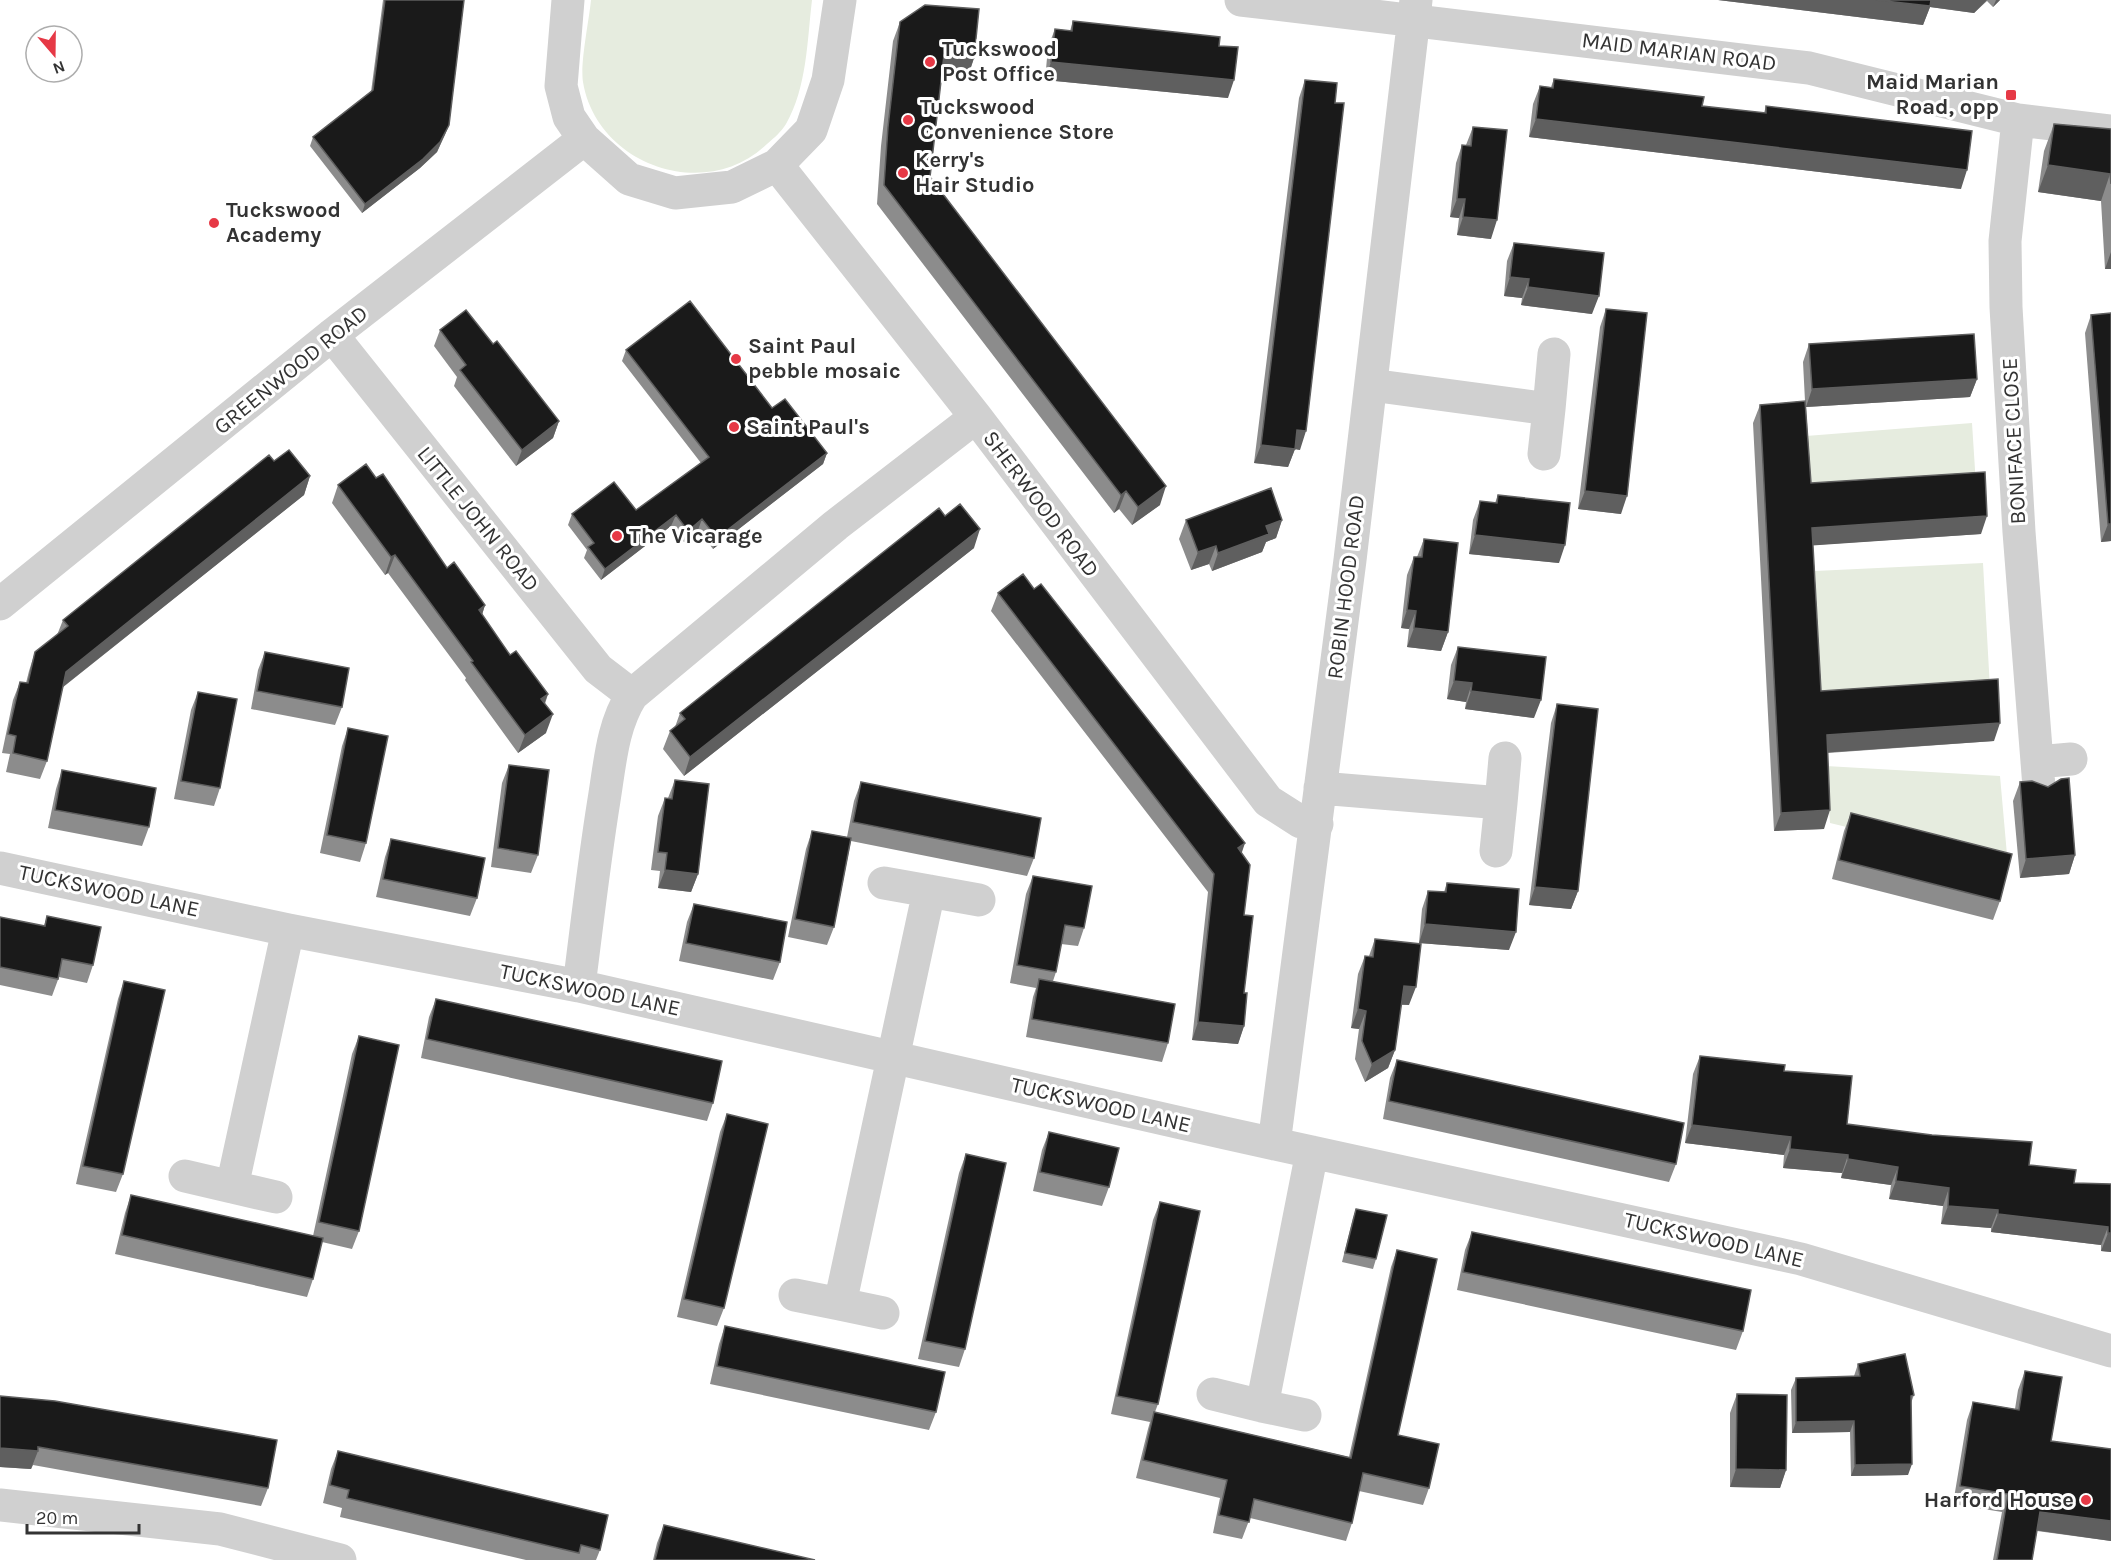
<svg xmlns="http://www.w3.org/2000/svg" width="2111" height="1560" font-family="Karla,sans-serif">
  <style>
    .green { fill: #e6ecdf }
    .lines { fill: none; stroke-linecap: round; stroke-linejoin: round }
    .street { stroke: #d0d0d0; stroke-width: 33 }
    .wall { fill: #8c8c8c }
    .shaded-wall { fill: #5f5f5f }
    .building { fill: #1a1a1a; stroke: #5f5f5f; stroke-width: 1.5 }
    .poi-dot { fill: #e63946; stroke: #fff; stroke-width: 2 }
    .labels { text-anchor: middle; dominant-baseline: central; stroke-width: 6; stroke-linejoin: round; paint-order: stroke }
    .poi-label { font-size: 22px; font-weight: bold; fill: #333; stroke: #fff; text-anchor: start }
    .street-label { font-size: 22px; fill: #333; stroke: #fff }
  </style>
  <rect width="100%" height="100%" fill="#fff"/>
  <path class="green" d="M591 0H812C807 42 807 87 786 124 782 131 774 138 767 144 707 203 597 166 583 82 580 63 589 21 591 0Z
    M1972 423 1976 485 1810 496 1806 436Z
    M1983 563 1990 689 1821 700 1815 571Z
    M1826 766 2000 776 2008 866 1830 823Z"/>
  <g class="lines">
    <path class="street" d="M568 0 561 86 569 117 584 139 629 179 675 193 732 187 777 165 811 130 828 80 840 0
      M1241 0 1809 68 2018 120 2111 131
      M2018 120 2005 241 2006 307 2019 532 2039 787
      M777 165 976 417 1268 801 1301 822 1317 824
      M332 335 598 669 632 695
      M1371 385 1549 409 1544 454
      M1549 409 1554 354
      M0 604 332 335 584 139
      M2037 762 2071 759
      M1320 788 1501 803 1496 851
      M1501 803 1505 758
      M0 868 288 930 579 986 1225 1133 1801 1259 2111 1351
      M929 891 979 900
      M579 986C587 924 594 862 604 800 610 764 612 726 632 695L836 525 976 417
      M1274 1144 1350 560 1416 0
      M185 1176 232 1187 288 930
      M232 1187 276 1197
      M795 1295 840 1304 929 891 884 883
      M840 1304 883 1313
      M1213 1394 1262 1406 1312 1152
      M1262 1406 1305 1415
      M0 1505 220 1529 340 1560"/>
  </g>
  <path class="wall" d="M383 0H464L449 125 445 135 437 152 420 168 362 213 310 146 313 137 371 92Z
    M1718 0H2000L1993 7 1987 1 1974 13 1930 7 1923 25Z
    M1073 21 1219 46 1228 98 1045 80 1048 47 1055 29 1070 31Z
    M900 22 974 58 968 76 942 74 930 177 1160 505 1132 525 1119 509 1114 513 877 204 881 146 893 41Z
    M1554 79 1702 106 1764 113 1766 106 1961 189 1529 137 1533 104 1540 86 1551 87Z
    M1305 80 1300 450 1295 449 1288 467 1254 463 1299 98Z
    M2054 124 2111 129V269H2105L2101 201 2038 192 2044 151Z
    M1473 127 1491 239 1457 235 1459 218 1450 217 1456 163 1462 145H1466Z
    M1514 243 1592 314 1521 305 1522 298 1504 296 1507 261Z
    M1606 309 1621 514 1578 509 1600 327Z
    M2111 313V541L2101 542 2085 333 2091 315Z
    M440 330 493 344 559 421 553 438 516 466 454 386 457 377 434 346Z
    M1809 344 1977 379 1970 397 1806 407 1811 483 1981 534 1813 545 1821 691 1994 741 1828 753 1824 829 1774 831 1753 423 1760 405 1805 401 1803 362Z
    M626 350 772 408 827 453 823 464 713 549 698 530 684 542 671 526 601 580 584 558 587 550 568 525 572 514 636 510 701 463 622 361Z
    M274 461 310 476 304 495 62 688 47 761 40 779 6 772 10 754 2 753 13 700 20 682 26 683 29 671 35 652 57 635 63 620Z
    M376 478 447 568 485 605 482 615 510 655 548 694 545 704 546 733 518 753 465 680 466 678 388 573 385 575 332 503 338 485Z
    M1498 495 1559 563 1469 554 1473 520 1480 501 1495 503Z
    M945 516 974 548 684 776 663 749 670 731 675 727 680 713Z
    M1186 520H1282L1276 538 1266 542 1262 552 1212 571 1209 564 1191 570 1179 539Z
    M1424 539 1448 632 1441 651 1407 647 1409 629 1401 628 1407 575 1414 557H1417Z
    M998 593 1242 853 1244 915V1026L1238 1044 1192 1040 1208 892 991 611Z
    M1458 647 1534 718 1465 709 1466 702 1447 699 1451 665Z
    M265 652 342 707 335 725 251 709 258 670Z
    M198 692 220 788 214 806 174 799 191 710Z
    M1557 704 1578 891 1571 909 1529 905 1551 723Z
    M348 728 366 843 360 862 320 853 342 746Z
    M509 765 538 855 531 873 491 867 502 783Z
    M62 770 149 827 142 846 48 828 56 789Z
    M675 780 698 874 691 892 658 888 660 871 651 870 658 816 665 798H668Z
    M861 782 1034 858 1027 876 851 841 834 927 827 945 788 937 806 849 812 831 847 837 854 801Z
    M2020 782 2075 855 2069 874 2020 878 2013 801Z
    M1851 813 2000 901 1993 920 1832 879 1844 831Z
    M391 839 477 898 470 916 376 897 385 857Z
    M1033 876 1084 928 1078 946 1061 944 1056 972 1053 981 1168 1043 1162 1062 1026 1037 1033 997 1036 988 1010 983 1026 894Z
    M1447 883 1509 950 1419 943 1422 909 1428 891 1444 892Z
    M694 904 780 962 773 980 679 961 687 922Z
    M47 916 93 965 87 983 59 977 52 996 0 985V917L44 926Z
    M1375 939 1409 1005H1401L1395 1050 1388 1068 1365 1082 1355 1059 1359 1029 1351 1028 1358 974 1365 956H1369Z
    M124 981 123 1174 116 1192 76 1184 118 999Z
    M436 999 713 1103 707 1121 421 1058 429 1017Z
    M359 1036V1231L352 1249 322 1242 313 1279 307 1297 115 1254 125 1213 131 1195 313 1236 352 1054Z
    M1700 1056 1784 1071 1847 1124 2029 1165 2074 1183 2111 1184V1252L2101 1251V1245L1991 1232V1228L1941 1224 1943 1206 1889 1199 1891 1185 1841 1178 1842 1173 1783 1168 1784 1155 1685 1143 1693 1074Z
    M1397 1060 1676 1164 1669 1182 1383 1119 1390 1078Z
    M727 1114 724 1308 717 1326 677 1317 720 1132Z
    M1049 1132 1109 1187 1102 1206 1033 1191 1042 1150Z
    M966 1154 965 1349 959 1367 918 1359 959 1173Z
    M1160 1202 1158 1404 1155 1412 1349 1457 1391 1267 1397 1250 1398 1435 1429 1488 1423 1505 1359 1491 1352 1523 1346 1541 1250 1518 1242 1539 1213 1533 1220 1498 1136 1478 1148 1429 1150 1422 1111 1414 1153 1220Z
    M1356 1209 1376 1259 1373 1269 1342 1262 1353 1218Z
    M1472 1232 1743 1331 1736 1350 1457 1290 1465 1250Z
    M725 1326 936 1412 929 1430 710 1384 719 1344Z
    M1858 1364 1914 1395 1911 1403 1908 1475 1851 1476 1850 1432 1792 1433 1791 1390 1796 1378 1854 1376Z
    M2025 1371 2051 1441 2111 1449V1541L2037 1531 2032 1560H1993L2002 1512 1953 1504 1967 1420 1973 1402 2015 1409 2018 1390Z
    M1737 1394 1786 1470 1780 1488 1730 1487V1413Z
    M0 1396 268 1488 261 1506 33 1465 31 1469 0 1467Z
    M338 1451 600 1550 596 1560H526L340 1517 342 1508 323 1503 331 1469Z
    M664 1525 815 1560H653L657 1543Z"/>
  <path class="shaded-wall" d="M1718 0H1987L1974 13 1930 7 1923 25Z
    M1996 0H2000L1993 7Z
    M944 55 974 58 968 76 937 73Z
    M1051 62 1234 80 1228 98 1045 80Z
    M1536 119 1967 170 1961 189 1529 137Z
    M449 125 437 152 420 168 362 213 365 204Z
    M2048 165 2110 174 2101 201 2038 192Z
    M1457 199H1465L1459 218 1450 217Z
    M1463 217 1497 220 1491 239 1457 235Z
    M2111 252V269H2105Z
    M1510 277 1529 279 1522 298 1504 296Z
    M1528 287 1599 296 1592 314 1521 305Z
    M1977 379 1970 397 1806 407 1812 389Z
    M559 421 553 438 516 466 522 450Z
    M1297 430 1306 431 1300 450 1290 448Z
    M1261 445 1295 449 1288 467 1254 463Z
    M827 453 823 464 713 549 717 538Z
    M310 476 304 495 59 690 66 672Z
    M1166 486 1160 505 1132 525 1138 507Z
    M1126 491 1119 509 1114 513 1121 495Z
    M1585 491 1627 496 1621 514 1578 509Z
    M676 515 671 526 601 580 605 569Z
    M1987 516 1981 534 1805 546 1812 528Z
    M702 519 698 530 684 542 688 531Z
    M1282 520 1276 538 1266 542 1262 552 1212 571 1218 553 1266 526Z
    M2108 524H2111V541L2101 542Z
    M980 529 974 548 684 776 690 757Z
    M1475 535 1565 545 1559 563 1469 554Z
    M1216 546 1209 564 1191 570 1198 552Z
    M395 555 388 573 385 575 391 557Z
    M485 605 479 624V610Z
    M1407 610 1416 611 1409 629 1401 628Z
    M1414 628 1448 632 1441 651 1407 647Z
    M1454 681 1472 683 1466 702 1447 699Z
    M1471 691 1541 700 1534 718 1465 709Z
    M548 694 541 712V699Z
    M553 714 546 733 518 753 525 735Z
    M2000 723 1994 741 1820 753 1827 735Z
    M1830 810 1824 829 1774 831 1781 813Z
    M1245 843 1239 861 1238 848Z
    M2075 855 2069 874 2020 878 2026 859Z
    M665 870 698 874 691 892 658 888Z
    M1535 887 1578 891 1571 909 1529 905Z
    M1425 924 1516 932 1509 950 1419 943Z
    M1404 986 1416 987 1409 1005 1397 1004Z
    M1358 1009 1366 1011 1359 1029 1351 1028Z
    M1198 1022 1244 1026 1238 1044 1192 1040Z
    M1395 1050 1388 1068 1365 1082 1372 1064Z
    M1692 1125 1791 1137 1784 1155 1685 1143Z
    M1790 1149 1848 1155 1842 1173 1783 1168Z
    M1848 1159 1898 1167 1891 1185 1841 1178Z
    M1896 1181 1949 1188 1943 1206 1889 1199Z
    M1948 1206 1998 1210 1991 1228 1941 1224Z
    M1998 1214 2108 1227 2101 1245 1991 1232Z
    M2108 1233H2111V1252L2101 1251Z
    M1854 1421 1850 1432 1792 1433 1796 1422Z
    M0 1448 38 1451 31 1469 0 1467Z
    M1912 1464 1908 1475 1851 1476 1855 1465Z
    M1736 1469 1786 1470 1780 1488 1730 1487Z
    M2040 1512 2111 1521V1541L2034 1530Z"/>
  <path class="building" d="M385 0H464L449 125 440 142 423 159 365 204 313 137 373 90Z
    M1876 0H1931L1930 6Z
    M925 5 979 9 974 58 944 55 930 177 1166 486 1138 507 1126 491 1121 495 884 185 888 127 900 22Z
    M1073 21 1220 37 1219 46 1238 47 1234 80 1051 62 1055 29 1072 31Z
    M1554 79 1704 97 1702 106 1766 113V106L1972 131 1967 170 1536 119 1540 86 1553 88Z
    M1305 80 1337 83 1335 103H1344L1306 431 1297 430 1295 449 1261 445Z
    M2054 124 2111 129V184L2110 174 2048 165Z
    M1473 127 1507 130 1497 220 1463 217 1465 199H1457L1462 145 1471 146Z
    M1514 243 1604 253 1599 296 1528 287 1529 279 1510 277Z
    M690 301 772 408 785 399 827 453 717 538 702 519 688 531 676 515 605 569 588 547 594 543 572 514 614 482 636 510 709 457 626 350Z
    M1606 309 1647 313 1627 496 1585 491Z
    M466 310 493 344 497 341 559 421 522 450 460 370 466 365 440 330Z
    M2111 313V524H2108L2091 315Z
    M1974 334 1977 379 1812 389 1809 344Z
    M1805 401 1811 483 1985 472 1987 516 1812 528 1821 691 1998 679 2000 723 1827 735 1830 810 1781 813 1760 405Z
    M289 450 310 476 66 672 47 761 13 753 16 736 8 734 20 682 28 683 35 652 68 626 63 620 269 455 274 461Z
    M366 464 376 478 383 474 447 568 454 562 485 605 479 610 510 655 516 651 548 694 541 699 553 714 525 735 471 662 473 661 395 555 391 557 338 485Z
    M1271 488 1282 520 1266 526 1269 534 1218 553 1216 546 1198 552 1186 520Z
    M1498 495 1570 503 1565 545 1475 535 1480 501 1497 503Z
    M960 504 980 529 690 757 670 731 685 719 680 713 939 508 945 516Z
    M1424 539 1458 543 1448 632 1414 628 1416 611 1407 610 1414 557H1422Z
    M1023 574 1034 589 1041 584 1245 843 1238 848 1250 865 1244 915 1253 916 1244 993H1247L1244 1026 1198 1022 1214 874 998 593Z
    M1458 647 1546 657 1541 700 1471 691 1472 683 1454 681Z
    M265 652 349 668 342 707 257 691Z
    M198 692 237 699 220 788 181 781Z
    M1557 704 1598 709 1578 891 1535 887Z
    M348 728 388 736 366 843 327 835Z
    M509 765 549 770 538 855 498 848Z
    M62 770 156 788 149 827 55 810Z
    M2069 778 2075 855 2026 859 2020 782 2032 781 2048 787 2061 779Z
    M675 780 709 784 698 874 665 870 667 853 658 852 665 798 672 799Z
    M861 782 1041 818 1034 858 853 822Z
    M1851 813 2012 854 2000 901 1839 860Z
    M812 831 851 838 834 927 795 919Z
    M391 839 485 858 477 898 383 879Z
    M1033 876 1092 886 1084 928 1065 925 1056 972 1017 965Z
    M1447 883 1519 889 1516 932 1425 924 1428 891 1446 892Z
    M694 904 787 922 780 962 686 943Z
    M47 916 101 927 93 965 62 959 58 979 0 967V917L45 926Z
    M1375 939 1421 944 1416 987 1404 986 1395 1050 1372 1064 1362 1041 1366 1011 1358 1009 1365 956 1373 957Z
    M1039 979 1175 1004 1168 1043 1032 1019Z
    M124 981 165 990 123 1174 83 1166Z
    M436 999 722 1061 713 1103 427 1039Z
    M359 1036 399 1045 359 1231 319 1222Z
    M1700 1056 1785 1065 1784 1071 1852 1076 1847 1124 1932 1135 2032 1142 2029 1165 2076 1170 2074 1183 2111 1184V1233H2108V1227L1998 1214V1210L1948 1206 1949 1188 1896 1181 1898 1167 1848 1159V1155L1790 1149 1791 1137 1692 1125Z
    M1397 1060 1684 1123 1676 1164 1389 1101Z
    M727 1114 768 1124 724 1308 684 1299Z
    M1049 1132 1119 1148 1109 1187 1040 1172Z
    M966 1154 1006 1163 965 1349 925 1341Z
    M131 1195 323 1238 313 1279 122 1235Z
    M1160 1202 1200 1211 1158 1404 1117 1396Z
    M1356 1209 1387 1215 1376 1259 1345 1253Z
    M1472 1232 1751 1290 1743 1331 1463 1272Z
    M1397 1250 1437 1259 1398 1435 1439 1444 1429 1488 1363 1473 1352 1523 1254 1499 1249 1522 1219 1515 1227 1480 1143 1460 1154 1412 1351 1458Z
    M725 1326 945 1372 936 1412 717 1366Z
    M1905 1354 1914 1395 1911 1396 1912 1464 1855 1465 1854 1421 1796 1422V1378L1860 1376 1858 1364Z
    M2025 1371 2062 1377 2051 1441 2111 1449V1521L2040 1512 2032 1560H1997L2008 1494 1960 1486 1973 1402 2019 1410Z
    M1737 1394 1787 1395 1786 1470 1736 1469Z
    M0 1396 55 1401 277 1440 268 1488 38 1447V1451L0 1448Z
    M338 1451 608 1515 600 1550 581 1545 579 1553 347 1498 349 1490 330 1485Z
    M664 1525 815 1560H655Z"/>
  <g class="poi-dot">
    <circle cx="930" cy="62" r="6"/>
    <rect x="2005" y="89" width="12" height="12" rx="3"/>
    <circle cx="908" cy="120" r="6"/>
    <circle cx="903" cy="173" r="6"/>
    <circle cx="214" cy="223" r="6"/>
    <circle cx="736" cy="359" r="6"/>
    <circle cx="734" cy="427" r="6"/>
    <circle cx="617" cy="536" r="6"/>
    <circle cx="2086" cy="1500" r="6"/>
  </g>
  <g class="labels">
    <g class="poi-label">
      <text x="942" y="49">Tuckswood<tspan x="942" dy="25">Post Office</tspan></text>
      <text x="1999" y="82" text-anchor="end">Maid Marian<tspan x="1999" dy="25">Road, opp</tspan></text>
      <text x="920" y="107">Tuckswood<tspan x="920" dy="25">Convenience Store</tspan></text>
      <text x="915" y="160">Kerry's<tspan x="915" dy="25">Hair Studio</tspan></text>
      <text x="226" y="210">Tuckswood<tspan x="226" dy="25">Academy</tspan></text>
      <text x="748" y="346">Saint Paul<tspan x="748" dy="25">pebble mosaic</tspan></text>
      <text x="746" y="427">Saint Paul's</text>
      <text x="629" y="536">The Vicarage</text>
      <text x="2074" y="1500" text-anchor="end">Harford House</text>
    </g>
    <g class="street-label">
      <text transform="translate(1679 52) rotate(7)">MAID MARIAN ROAD</text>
      <text transform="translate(291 370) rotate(-39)">GREENWOOD ROAD</text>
      <text transform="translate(2014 441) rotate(-93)">BONIFACE CLOSE</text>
      <text transform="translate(1041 504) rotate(53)">SHERWOOD ROAD</text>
      <text transform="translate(478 519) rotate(51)">LITTLE JOHN ROAD</text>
      <text transform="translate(1346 587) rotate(-83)">ROBIN HOOD ROAD</text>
      <text transform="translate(109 891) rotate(12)">TUCKSWOOD LANE</text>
      <text transform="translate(590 990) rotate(12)">TUCKSWOOD LANE</text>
      <text transform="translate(1101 1105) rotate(13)">TUCKSWOOD LANE</text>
      <text transform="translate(1714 1240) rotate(13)">TUCKSWOOD LANE</text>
    </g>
  </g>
  <g transform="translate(54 54) rotate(160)"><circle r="28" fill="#ffffff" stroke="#adadad" stroke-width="1.5"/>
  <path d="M0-4.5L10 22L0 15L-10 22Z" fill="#e63946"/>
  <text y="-9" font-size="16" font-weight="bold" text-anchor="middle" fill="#333333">N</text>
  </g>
  <path d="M27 1524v9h112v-9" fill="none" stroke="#333333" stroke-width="3"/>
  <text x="36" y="1524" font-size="18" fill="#333333" stroke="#ffffff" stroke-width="4.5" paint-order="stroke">20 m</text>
</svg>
